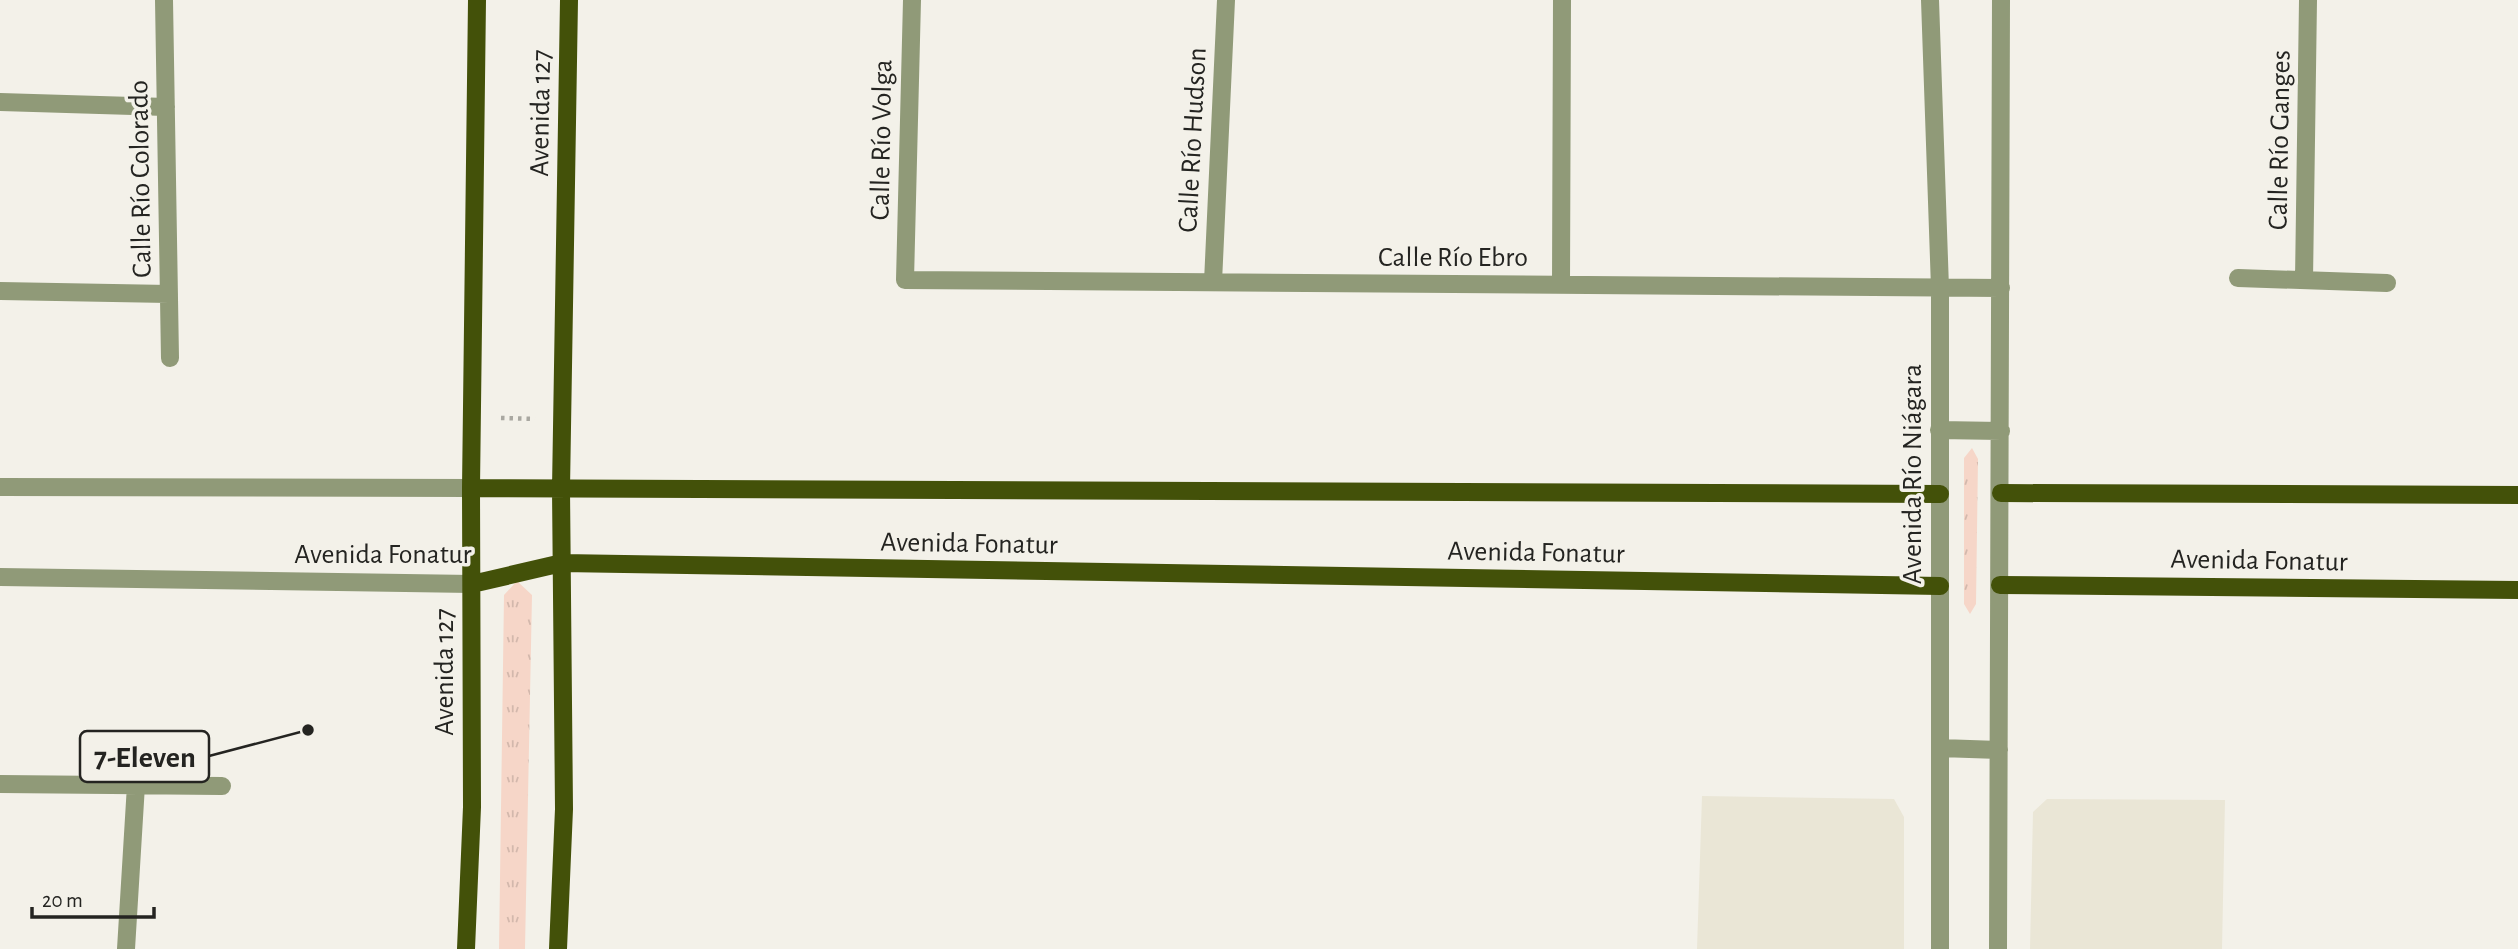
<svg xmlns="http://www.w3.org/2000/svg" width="2518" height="949" font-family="'Alegreya Sans',sans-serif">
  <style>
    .built { fill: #eae6d6 }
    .grass { fill: url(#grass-tufts) }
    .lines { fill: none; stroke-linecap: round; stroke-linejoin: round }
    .path { stroke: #a9a8a1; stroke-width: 4.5; stroke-dasharray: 3.5 5; stroke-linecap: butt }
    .minor { stroke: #909a78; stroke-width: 18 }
    .major { stroke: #435109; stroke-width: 18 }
    .labels { text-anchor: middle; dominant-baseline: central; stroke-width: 7; stroke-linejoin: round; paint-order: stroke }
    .street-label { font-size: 28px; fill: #242421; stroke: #f3f1e9 }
    .leader { fill: none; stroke: #242421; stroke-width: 2.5 }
    .callout-dot { fill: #242421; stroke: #f3f1e9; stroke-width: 2.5 }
    .callout { fill: #f3f1e9; stroke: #242421; stroke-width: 2.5 }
    .callout-label { font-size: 30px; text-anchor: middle; font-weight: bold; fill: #242421 }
  </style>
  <defs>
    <pattern id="grass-tufts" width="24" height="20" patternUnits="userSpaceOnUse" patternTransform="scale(1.75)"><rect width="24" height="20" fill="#f6d6c8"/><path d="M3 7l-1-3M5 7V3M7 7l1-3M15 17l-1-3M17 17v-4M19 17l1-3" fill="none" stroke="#d3b8ac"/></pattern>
  </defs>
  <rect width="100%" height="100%" fill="#f3f1e9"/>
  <path class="built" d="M1702 796 1894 799 1904 817V949H1697Z
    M2047 799 2225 800 2222 949H2030L2033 812Z"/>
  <path class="grass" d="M1972 448 1978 459 1976 604 1970 614 1964 604V458Z
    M517 581 532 595 525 949H499L504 595Z"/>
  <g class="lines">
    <path class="path" d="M501 418 535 419"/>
    <path class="minor" d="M164 0 170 358
      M912 0 905 280 2001 288
      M1930 0 1940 288V949
      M0 102 166 107
      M2238 278 2387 283
      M2304 280 2308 0
      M1213 282 1226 0
      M1561 285 1562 0
      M0 291 169 294
      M1939 430 2001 431
      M0 487 471 488
      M0 577 472 584
      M1940 748 1999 750
      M0 784 222 786
      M126 949 136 785
      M1998 949 2001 0"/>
    <path class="major" d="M471 488 1940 494
      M2001 493 2518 495
      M472 584 562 563 1940 586
      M2000 585 2518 590
      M466 949 472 807 471 488 477 0
      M558 949 564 809 561 489 569 0"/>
  </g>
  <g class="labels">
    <g class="street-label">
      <text transform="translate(541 113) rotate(-89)">Avenida 127</text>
      <text transform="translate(882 140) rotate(-89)">Calle Río Volga</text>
      <text transform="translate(1193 140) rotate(-87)">Calle Río Hudson</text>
      <text transform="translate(2280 140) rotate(-89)">Calle Río Ganges</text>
      <text transform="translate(141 179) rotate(-91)">Calle Río Colorado</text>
      <text x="1453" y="258">Calle Río Ebro</text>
      <text transform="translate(1913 474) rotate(-90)">Avenida Río Niágara</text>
      <text transform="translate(969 544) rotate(1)">Avenida Fonatur</text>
      <text transform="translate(1536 553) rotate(1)">Avenida Fonatur</text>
      <text x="383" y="555">Avenida Fonatur</text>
      <text transform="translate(2259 561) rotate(1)">Avenida Fonatur</text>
      <text transform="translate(445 672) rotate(-90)">Avenida 127</text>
    </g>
  </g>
  <path class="leader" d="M308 730L209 756"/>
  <circle class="callout-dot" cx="308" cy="730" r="7"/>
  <rect class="callout" x="80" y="731" width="129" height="51" rx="7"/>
  <g class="callout-label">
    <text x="145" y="767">7-Eleven</text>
  </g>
  <path d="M32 907v10h122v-10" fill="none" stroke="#242421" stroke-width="3.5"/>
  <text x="42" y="907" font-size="21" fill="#242421" stroke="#f3f1e9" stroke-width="5" paint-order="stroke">20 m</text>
</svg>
